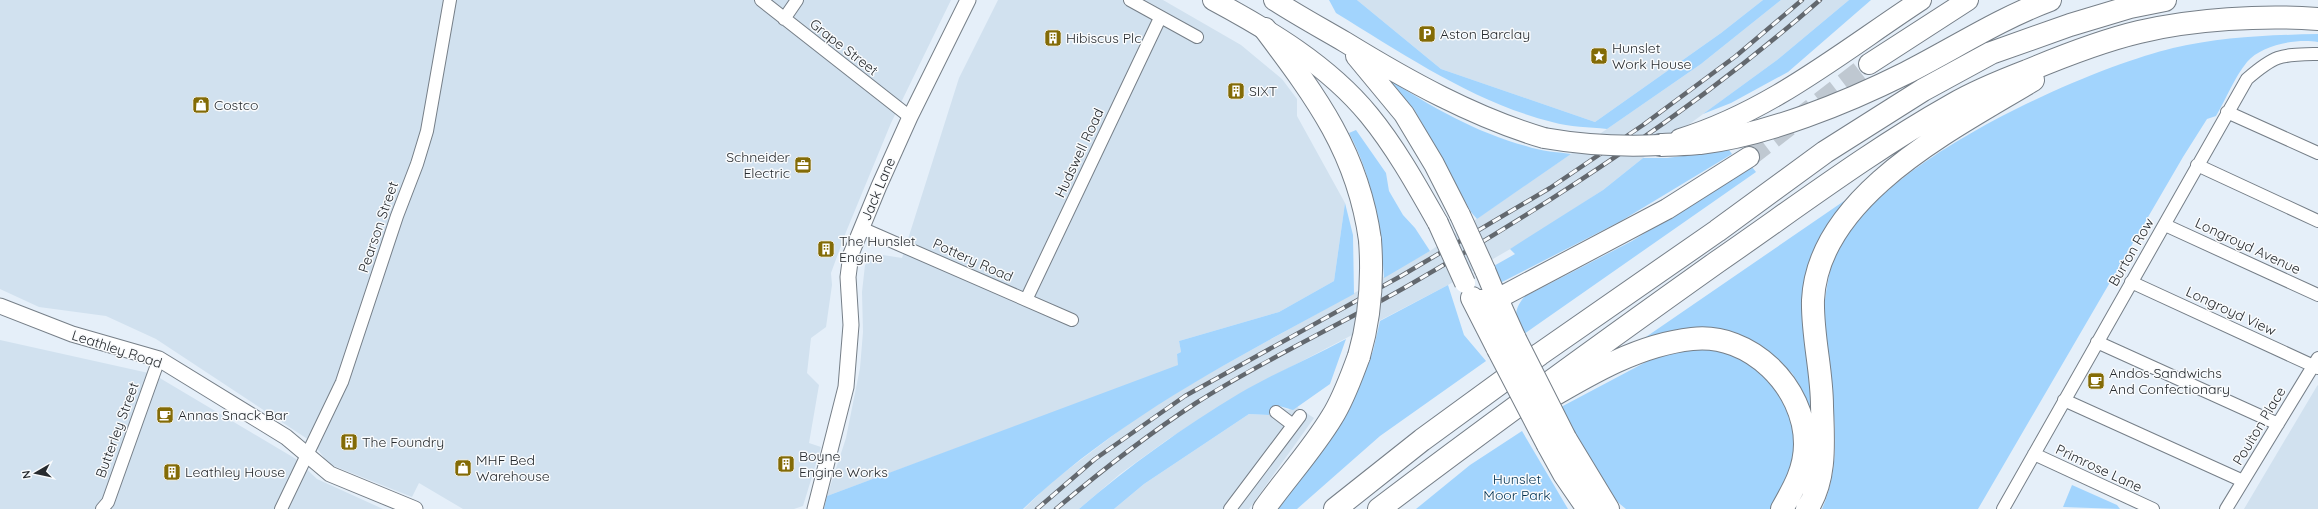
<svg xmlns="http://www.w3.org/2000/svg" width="2318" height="509" font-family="Quicksand,sans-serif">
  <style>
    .built { fill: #d1e1ef }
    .green { fill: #a2d4fd }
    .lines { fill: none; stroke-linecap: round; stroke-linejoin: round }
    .trunk-tunnel { stroke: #bfc8d1; stroke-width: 20; stroke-dasharray: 20 10; stroke-linecap: butt }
    .minor-casing { stroke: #767f88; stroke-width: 14 }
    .tertiary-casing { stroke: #767f88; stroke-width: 17 }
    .trunk-casing { stroke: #767f88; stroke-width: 22 }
    .motorway-casing { stroke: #767f88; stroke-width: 24 }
    .minor { stroke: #fff; stroke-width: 12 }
    .tertiary { stroke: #fff; stroke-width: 15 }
    .trunk { stroke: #fff; stroke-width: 20 }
    .motorway { stroke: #fff; stroke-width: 22 }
    .rail-casing { stroke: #63686e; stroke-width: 4.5 }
    .rail { stroke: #f9fbfd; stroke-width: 3; stroke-dasharray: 9; stroke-linecap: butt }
    .trunk-bridge-casing { stroke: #767f88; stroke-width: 22; stroke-linecap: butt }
    .motorway-bridge-casing { stroke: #767f88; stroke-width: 24; stroke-linecap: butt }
    .trunk-bridge { stroke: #fff; stroke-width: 20 }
    .motorway-bridge { stroke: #fff; stroke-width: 22 }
    .labels { text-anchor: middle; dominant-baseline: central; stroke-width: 3; stroke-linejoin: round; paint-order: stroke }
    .poi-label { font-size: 14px; fill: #272b2f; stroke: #f9fbfd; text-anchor: start }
    .street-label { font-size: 14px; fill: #272b2f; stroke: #f9fbfd }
    .park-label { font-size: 14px; fill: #003150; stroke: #f9fbfd }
  </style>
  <rect width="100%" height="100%" fill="#e5eff9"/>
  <path class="built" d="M0 0H951L891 123 846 232 831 273 832 285 826 327 811 338 807 373 819 385 809 443 821 447 803 506 794 509H463L419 483 412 497 329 464 312 442 156 339 106 316 39 307 0 289Z
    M998 0H1163L1241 45 1282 79 1297 99V116L1345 203 1334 281 1279 312 1179 341 1181 352 1177 354 1179 365 1155 375 827 496 846 438 860 368 863 332 862 292 865 265 872 259 883 255 902 258 959 78Z
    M1357 0H1763L1721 33 1595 122 1441 69Z
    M1781 0H1849L1777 60 1643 158 1603 190 1531 237 1448 285 1241 393 1167 440 1120 474 1079 509H1024L1049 484 1136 418 1201 378 1430 251 1701 64Z
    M0 340 153 374 296 459 317 479 383 509H0Z
    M2318 385V509H2244L2317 386Z
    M1276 405 1288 410 1297 407 1314 418 1249 509H1114L1144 484 1249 414 1269 415Z"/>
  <path class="green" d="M1329 0H1357L1441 69 1595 122 1721 33 1763 0H1781L1701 64 1607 129C1589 127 1570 127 1552 122 1473 102 1405 55 1336 13Z
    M1849 0H1871L1788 72 1731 103 1703 114 1777 60Z
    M2318 34V42C2297 38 2261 45 2247 62 2234 78 2226 99 2216 116L2207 119 2183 157 1978 509H1822C1848 451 1828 386 1824 325 1823 309 1826 291 1829 276 1845 174 2082 70 2173 48 2220 37 2269 35 2318 34Z
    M1388 79C1430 106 1477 133 1526 146 1540 151 1556 152 1571 154L1477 219 1471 212 1414 109 1386 82Z
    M1356 130 1386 173 1389 191 1403 215 1415 228 1430 251 1384 278C1381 229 1373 178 1349 133Z
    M1729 150 1732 154 1621 221 1502 282H1498L1492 267 1515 254 1510 249 1603 190 1643 158H1667Z
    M1752 167 1756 172 1521 336C1516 319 1512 312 1524 297L1632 241Z
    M1863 188 1823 238 1818 413H1810L1803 392 1792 373 1761 348 1643 339Z
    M1345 203 1353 235 1354 294C1238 357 1119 417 1023 509H824L827 496 1178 365 1177 354 1181 352 1179 341 1279 312 1334 281Z
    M1448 285 1464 335 1486 361 1380 436 1297 509H1274L1358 388 1373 351 1380 321Z
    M1346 339 1330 384 1293 410 1276 405 1269 415 1249 414 1144 484 1114 509H1079C1129 466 1183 427 1240 393 1274 373 1311 358 1346 339Z
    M1702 347C1711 348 1721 348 1729 352 1783 373 1813 435 1785 489 1781 496 1775 503 1770 509H1626C1595 485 1578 441 1561 407L1661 354Z
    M1522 431 1568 509H1416L1470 465Z
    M2072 485 2117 505 2120 509 2063 507Z"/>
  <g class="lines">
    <path class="trunk-tunnel" d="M1749 157 1869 64"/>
    <defs>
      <path id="minor" d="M761 0 910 117
        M1130 0 1197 37
        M784 19 797 0
        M2227 112 2318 153
        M2197 165 2318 221
        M2165 225 2318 295
        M861 228 1072 320
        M2131 282 2318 368
        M1026 300 1160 18
        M2097 342 2278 424
        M2064 400 2243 481
        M1276 412 1293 425
        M2034 454 2153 509
        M102 509 108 502 159 359
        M281 509 342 382 397 216 417 164 427 131 450 0
        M1230 509 1300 416
        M2003 509 2247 79C2276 54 2280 55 2318 54
        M2226 509 2318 358"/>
      <path id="tertiary" d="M0 306 72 334 159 359 286 437 330 474 415 509
        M815 509 846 387 851 325 848 277 851 254 879 186 910 117 968 0"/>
      <path id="trunk" d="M1213 0C1269 30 1328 65 1369 115 1396 148 1417 186 1438 223
        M1274 0C1297 15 1321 28 1345 42 1407 80 1473 117 1544 138
        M1356 56 1404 114 1434 164 1460 215
        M1869 64 1968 0
        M1680 139C1771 111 1843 51 1921 0
        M1485 270 1497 299
        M1481 300 1497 299 1667 209 1749 157"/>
      <path id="motorway" d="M1265 29C1317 98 1358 153 1370 240
        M1660 145C1673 144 1687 145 1700 143 1767 135 1846 103 1906 73 1955 48 1999 19 2050 0
        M1472 298 1498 349
        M1497 299 1515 339
        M1535 406C1583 378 1635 345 1692 339 1750 332 1805 387 1805 444 1805 469 1794 488 1782 509
        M1565 438 1608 509
        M1548 445 1564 474 1588 509
        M1264 509C1286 478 1312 450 1332 417 1344 398 1351 377 1359 356
        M1335 509 1422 440 1540 354 1717 231 1825 152 1923 90 1991 53 2070 25 2130 7 2165 0
        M1379 509C1490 425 1603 343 1717 262 1794 209 1870 151 1952 105 1976 91 2001 81 2027 71 2063 56 2101 41 2139 32 2193 19 2263 15 2318 19
        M1807 509C1827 479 1823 440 1822 406 1822 371 1812 335 1813 300 1818 195 1954 128 2033 80"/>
    </defs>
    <use href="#minor" class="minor-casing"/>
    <use href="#tertiary" class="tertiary-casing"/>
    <use href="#trunk" class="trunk-casing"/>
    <use href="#motorway" class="motorway-casing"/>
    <use href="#minor" class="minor"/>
    <use href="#tertiary" class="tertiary"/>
    <use href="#trunk" class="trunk"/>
    <use href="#motorway" class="motorway"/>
    <defs>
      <path id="rail" d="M1037 509 1095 459 1185 396 1401 276 1550 188 1643 125 1736 56 1802 0
        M1056 509C1101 471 1147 435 1196 403 1265 359 1340 325 1411 284 1556 200 1693 111 1820 0"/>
    </defs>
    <use href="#rail" class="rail-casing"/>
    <use href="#rail" class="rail"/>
    <defs>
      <path id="trunk-bridge" d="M1544 138C1584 145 1620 147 1660 145
        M1460 215 1485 270
        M1438 223 1465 283"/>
      <path id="motorway-bridge" d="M1515 339 1565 438
        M1498 349 1548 445
        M1359 356C1370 318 1373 280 1370 240"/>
    </defs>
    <use href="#trunk-bridge" class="trunk-bridge-casing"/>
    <use href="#motorway-bridge" class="motorway-bridge-casing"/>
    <use href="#trunk-bridge" class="trunk-bridge"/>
    <use href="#motorway-bridge" class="motorway-bridge"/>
  </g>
  <defs>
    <symbol id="parking-square" viewBox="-11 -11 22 22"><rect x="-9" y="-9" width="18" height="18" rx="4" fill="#836b06" stroke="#f9fbfd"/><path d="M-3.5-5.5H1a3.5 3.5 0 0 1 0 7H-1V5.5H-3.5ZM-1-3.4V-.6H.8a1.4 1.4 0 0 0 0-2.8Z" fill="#fff"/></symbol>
    <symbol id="building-square" viewBox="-11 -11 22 22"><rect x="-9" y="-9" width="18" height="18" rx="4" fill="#836b06" stroke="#f9fbfd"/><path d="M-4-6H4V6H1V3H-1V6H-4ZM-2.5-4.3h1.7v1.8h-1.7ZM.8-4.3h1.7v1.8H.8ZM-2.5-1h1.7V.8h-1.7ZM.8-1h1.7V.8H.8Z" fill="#fff"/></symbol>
    <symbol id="sight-square" viewBox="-11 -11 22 22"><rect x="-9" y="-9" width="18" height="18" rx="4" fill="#836b06" stroke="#f9fbfd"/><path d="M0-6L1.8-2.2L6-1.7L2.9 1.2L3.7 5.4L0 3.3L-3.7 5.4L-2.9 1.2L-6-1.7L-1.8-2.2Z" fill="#fff"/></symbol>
    <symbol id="shop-square" viewBox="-11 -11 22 22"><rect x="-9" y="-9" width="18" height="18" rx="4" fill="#836b06" stroke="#f9fbfd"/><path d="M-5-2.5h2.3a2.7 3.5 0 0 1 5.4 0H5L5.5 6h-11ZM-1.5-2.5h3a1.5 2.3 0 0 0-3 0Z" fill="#fff"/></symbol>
    <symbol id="office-square" viewBox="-11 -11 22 22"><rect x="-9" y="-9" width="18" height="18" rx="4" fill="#836b06" stroke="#f9fbfd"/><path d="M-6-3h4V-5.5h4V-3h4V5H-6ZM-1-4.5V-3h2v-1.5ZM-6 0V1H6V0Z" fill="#fff"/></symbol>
    <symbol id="cafe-square" viewBox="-11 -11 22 22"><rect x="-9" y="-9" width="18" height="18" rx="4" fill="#836b06" stroke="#f9fbfd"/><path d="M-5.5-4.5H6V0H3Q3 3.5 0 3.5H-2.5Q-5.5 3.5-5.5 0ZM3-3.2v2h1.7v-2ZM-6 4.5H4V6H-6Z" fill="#fff"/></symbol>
  </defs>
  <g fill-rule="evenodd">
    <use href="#parking-square" x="1417" y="24" width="20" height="20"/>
    <use href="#building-square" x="1043" y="28" width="20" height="20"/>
    <use href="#sight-square" x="1589" y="46" width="20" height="20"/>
    <use href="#building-square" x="1226" y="81" width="20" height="20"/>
    <use href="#shop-square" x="191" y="95" width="20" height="20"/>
    <use href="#office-square" x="793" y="155" width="20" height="20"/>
    <use href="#building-square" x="816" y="239" width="20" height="20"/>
    <use href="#cafe-square" x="2086" y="371" width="20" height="20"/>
    <use href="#cafe-square" x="155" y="405" width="20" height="20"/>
    <use href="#building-square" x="339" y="432" width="20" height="20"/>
    <use href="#building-square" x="776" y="454" width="20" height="20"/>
    <use href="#shop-square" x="453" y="458" width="20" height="20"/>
    <use href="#building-square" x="162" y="462" width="20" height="20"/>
  </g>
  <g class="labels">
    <g class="poi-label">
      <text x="1440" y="34">Aston Barclay</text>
      <text x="1066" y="38">Hibiscus Plc</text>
      <text x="1612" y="48">Hunslet<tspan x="1612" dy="16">Work House</tspan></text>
      <text x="1249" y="91">SIXT</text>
      <text x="214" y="105">Costco</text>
      <text x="790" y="157" text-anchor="end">Schneider<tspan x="790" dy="16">Electric</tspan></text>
      <text x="839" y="241">The Hunslet<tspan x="839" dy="16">Engine</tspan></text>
      <text x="2109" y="373">Andos Sandwichs<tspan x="2109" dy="16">And Confectionary</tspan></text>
      <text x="178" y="415">Annas Snack Bar</text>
      <text x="362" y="442">The Foundry</text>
      <text x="799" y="456">Boyne<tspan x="799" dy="16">Engine Works</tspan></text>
      <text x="476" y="460">MHF Bed<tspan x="476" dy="16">Warehouse</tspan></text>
      <text x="185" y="472">Leathley House</text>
    </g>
    <g class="street-label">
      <text transform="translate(844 47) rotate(38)">Grape Street</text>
      <text transform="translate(1079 153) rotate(-65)">Hudswell Road</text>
      <text transform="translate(878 189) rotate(-67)">Jack Lane</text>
      <text transform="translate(378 227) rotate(-71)">Pearson Street</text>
      <text transform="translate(2248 246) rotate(25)">Longroyd Avenue</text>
      <text transform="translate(2131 252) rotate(-60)">Burton Row</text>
      <text transform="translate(973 260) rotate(24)">Pottery Road</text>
      <text transform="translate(2231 311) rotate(25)">Longroyd View</text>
      <text transform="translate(117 349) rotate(18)">Leathley Road</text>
      <text transform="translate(2259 426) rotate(-59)">Poulton Place</text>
      <text transform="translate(117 430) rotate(-70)">Butterley Street</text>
      <text transform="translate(2099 468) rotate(25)">Primrose Lane</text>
    </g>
    <g class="park-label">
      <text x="1517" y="479">Hunslet<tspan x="1517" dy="16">Moor Park</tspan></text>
    </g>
  </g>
  <g transform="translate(36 473) rotate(261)" stroke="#f9fbfd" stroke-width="3" paint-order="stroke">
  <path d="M0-3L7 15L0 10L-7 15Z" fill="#272b2f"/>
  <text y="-6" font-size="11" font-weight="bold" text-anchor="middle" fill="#272b2f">N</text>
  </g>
</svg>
